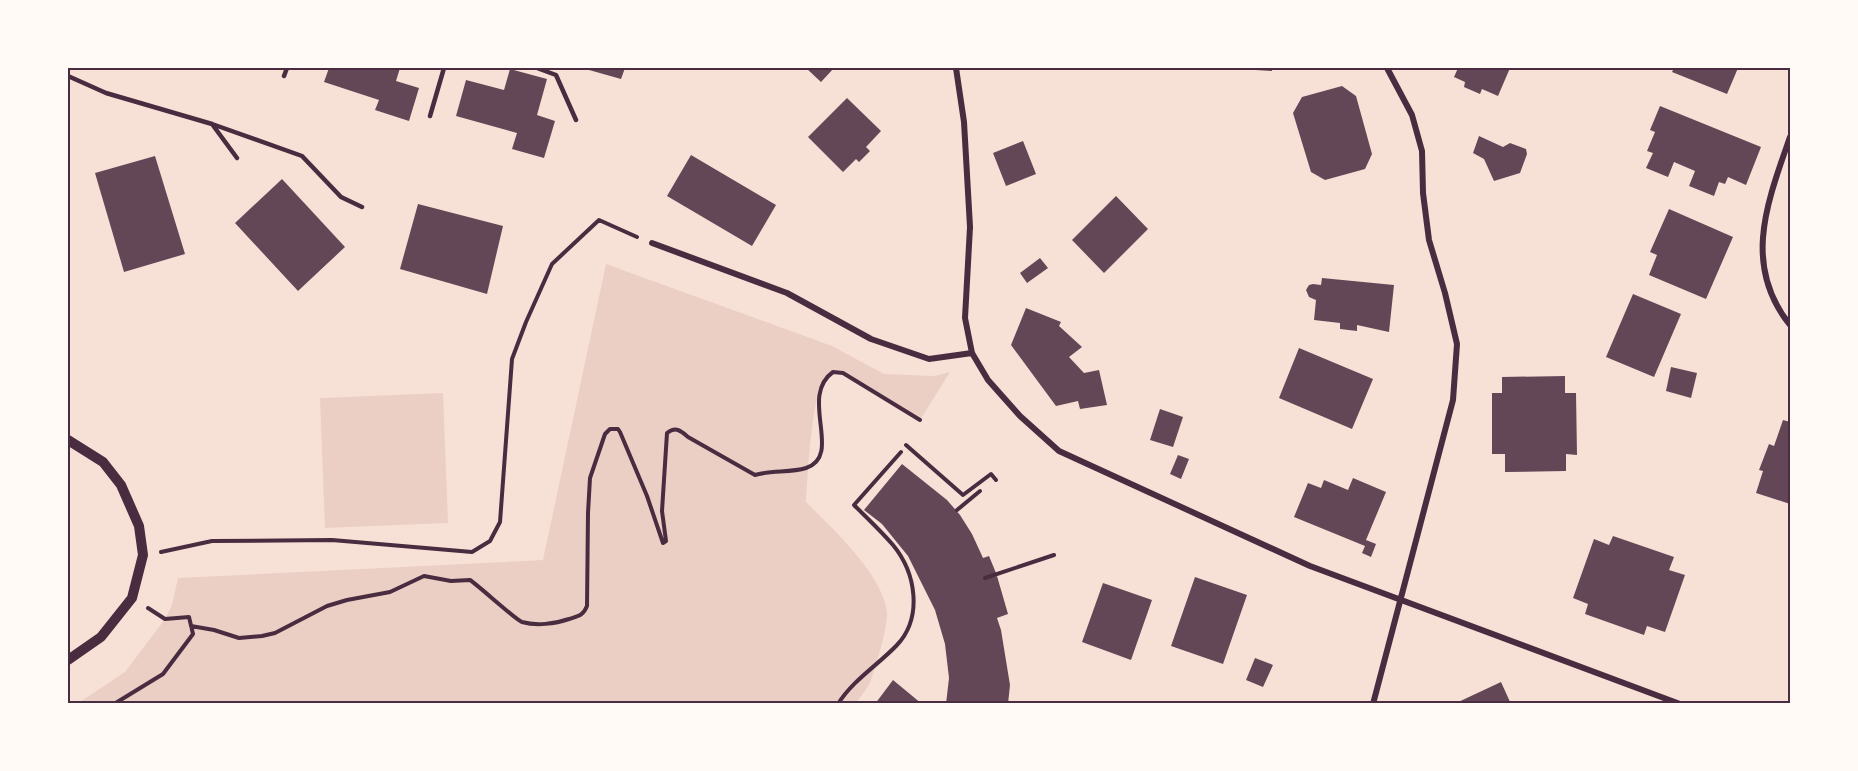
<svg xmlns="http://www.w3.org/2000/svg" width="1858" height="771" font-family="'Varela Round',sans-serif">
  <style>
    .green { fill: #ebcfc5 }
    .building { fill: #644757 }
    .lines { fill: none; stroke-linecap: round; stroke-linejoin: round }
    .path { stroke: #4a2c40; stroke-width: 4 }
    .service { stroke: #4a2c40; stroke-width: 4.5 }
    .minor { stroke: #4a2c40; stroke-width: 6 }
    .tertiary { stroke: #4a2c40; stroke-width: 10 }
    .neatline { fill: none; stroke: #4a2c40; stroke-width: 2 }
  </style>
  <rect width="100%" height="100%" fill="#f7e1d7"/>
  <path class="green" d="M606 264 832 346 884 374 934 376 950 372 920 420 843 373 833 372C831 373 828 375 826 377 811 394 808 476 806 502 832 528 883 575 887 612 888 627 876 666 871 680 868 688 861 696 856 703L73 704 83 700 125 672 165 619 172 605 178 578 543 560Z
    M443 393 448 523 325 528 320 398Z"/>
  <path class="building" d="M329 68H400L396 81 419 88 409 121 375 110 379 100 324 82Z
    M582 68H625L621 79Z
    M806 68H834L821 82Z
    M1238 68H1272V71L1238 69Z
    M1458 68H1510L1498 96 1482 89 1480 94 1464 87 1465 82 1454 77Z
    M1674 68H1738L1727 94 1672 72Z
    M510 69 547 79 537 115 555 121 544 158 512 149 517 133 456 116 466 80 504 90Z
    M1342 86 1356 96 1372 154 1365 169 1325 180 1311 172 1293 113 1302 97Z
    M847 98 881 131 866 147 870 151 859 162 856 159 843 172 808 137Z
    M1660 106 1761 147 1746 185 1728 177 1725 184 1719 182 1714 196 1689 186 1695 171 1674 162 1668 177 1646 168 1653 153 1647 151 1655 132 1650 130Z
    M1479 136 1503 147 1510 143 1526 149 1527 154 1520 173 1494 181 1484 159 1473 153Z
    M1023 141 1036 174 1006 186 993 153Z
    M691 155 776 205 752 246 667 196Z
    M155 156 185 254 124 272 95 173Z
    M282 179 345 247 298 291 235 223Z
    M1116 196 1148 229 1104 273 1072 240Z
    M418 204 503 226 487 294 400 269Z
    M1669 209 1733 237 1706 299 1649 275 1657 255 1650 252Z
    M1040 258 1048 268 1027 283 1020 273Z
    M1322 278 1394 285 1389 332 1357 325V331L1340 329V323L1314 320 1316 300 1309 297 1306 290 1309 285 1313 284 1321 285Z
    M1633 294 1681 314 1654 377 1606 357Z
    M1026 308 1061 322 1059 326 1082 347 1069 357 1084 373 1099 370 1107 405 1080 409 1078 401 1056 406 1011 345Z
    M1299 348 1373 379 1352 429 1279 398Z
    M1671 367 1697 373 1691 398 1666 391Z
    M1565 376V393H1576L1577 455 1566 454V471L1505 472V454H1492V393H1502V377Z
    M1160 409 1183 417 1173 447 1150 440Z
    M1783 420 1790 422V504L1756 493 1763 471 1759 470 1769 444 1774 446Z
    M1178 455 1189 459 1181 479 1170 474Z
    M902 464 947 500 960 515 972 534 983 558 989 556 996 573 985 579 997 576 1008 614 997 618 1001 630 1010 685 1008 704H946L949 678 945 644 935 610 908 556 882 524 864 510Z
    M1353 478 1386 492 1366 540 1376 544 1371 557 1362 553 1365 546 1294 517 1308 483 1321 488 1324 480 1348 490Z
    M1613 536 1674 557 1669 570 1685 575 1665 632 1647 626 1644 635 1585 614 1588 604 1573 598 1594 539 1609 545Z
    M1195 577 1247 595 1223 664 1171 646Z
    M1103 583 1152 600 1131 660 1082 642Z
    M1255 658 1273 665 1263 687 1246 680Z
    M893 680 922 704H875Z
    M1501 682 1511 704H1454Z"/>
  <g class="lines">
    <path class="path" d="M906 445 963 495 991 474 996 480
      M957 510 980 491
      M663 543 666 541 662 511 667 433C676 426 681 431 688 437L755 475C772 470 790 473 806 468 844 455 798 397 833 372L843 373 920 420
      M161 552 212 541 332 540 472 552 490 541 500 522 512 359 526 322 552 264 599 220 637 237
      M985 578 1054 555
      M191 626 214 630 239 638 262 636 275 633 327 606 347 600 390 592 424 576 451 581 470 580C479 586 516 620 522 622 536 626 555 624 569 619 578 616 583 616 587 606L588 513 590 478 605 434 610 429H618L620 432 647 496 663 543
      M114 704 163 674 193 634 189 617 165 619 148 608
      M838 704C853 680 878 665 897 645 923 617 916 573 893 545 881 531 867 518 854 505L901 452"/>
    <path class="service" d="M537 68 556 75 576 120
      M68 76 106 93 212 124 237 158
      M284 76 287 68
      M430 116 444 68
      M212 124 302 156 341 197 362 207"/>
    <path class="minor" d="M956 68 964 122 970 227 965 318 972 353 988 380 1020 416 1059 451 1310 566 1680 704
      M1790 137C1767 203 1742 265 1790 325
      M652 243 787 293 871 339 929 359 972 353
      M1373 704 1453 400 1457 344 1445 293 1429 240 1423 193 1422 151 1412 115 1387 68"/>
    <path class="tertiary" d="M68 440 103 462 121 485 139 526 143 555 132 598 101 637 68 660"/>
  </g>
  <rect width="1858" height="771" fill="none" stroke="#fffaf5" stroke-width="138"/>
  <rect x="69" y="69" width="1720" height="633" class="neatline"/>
</svg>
